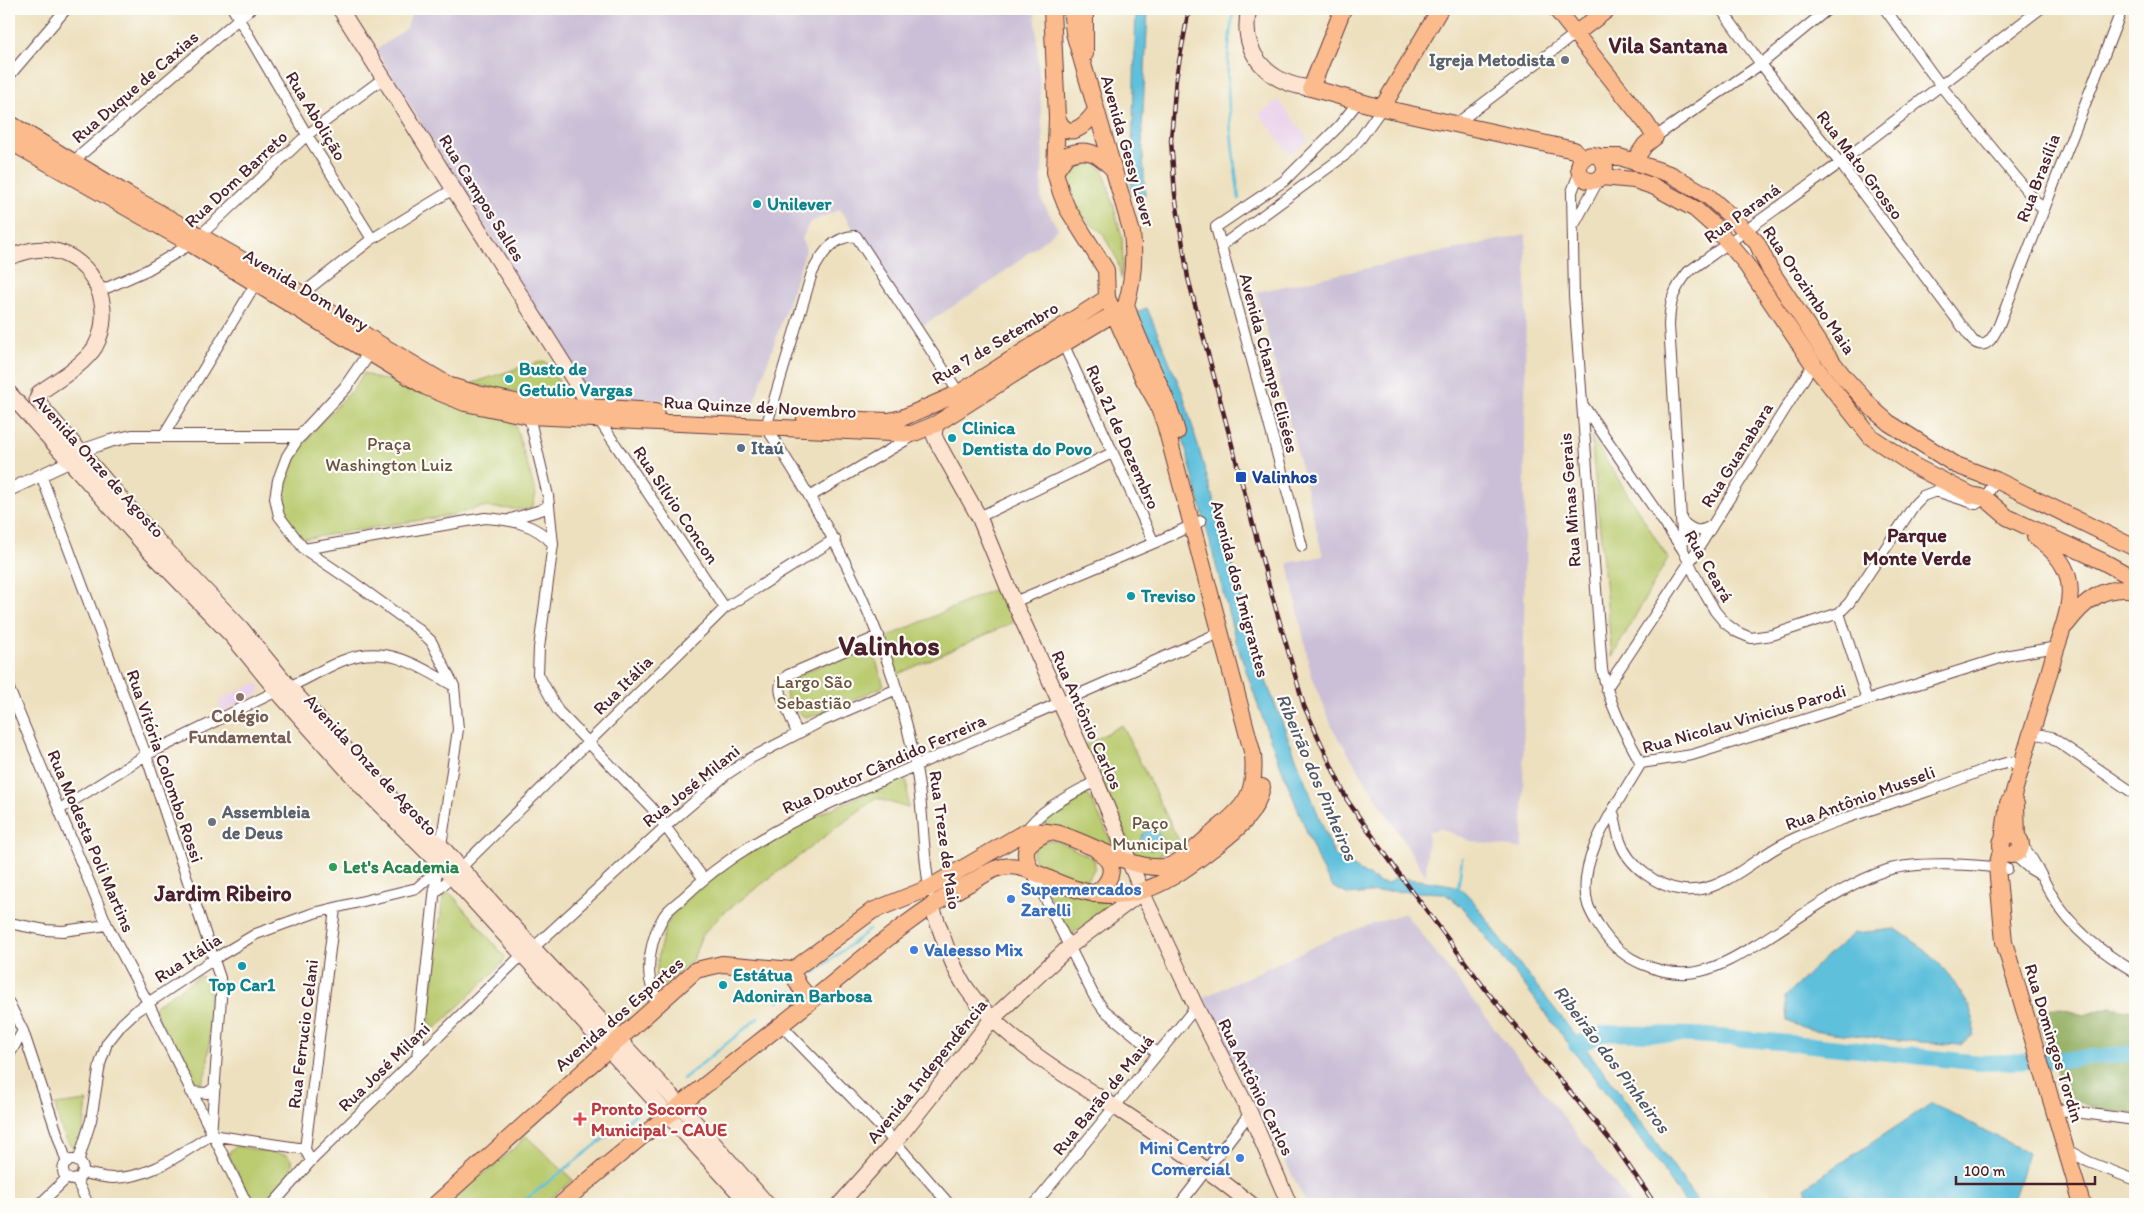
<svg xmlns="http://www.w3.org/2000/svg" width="2144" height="1213" font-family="Itim,sans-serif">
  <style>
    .built { fill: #ead1ec }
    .industrial { fill: #cabfd6 }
    .green { fill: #bacb6f; stroke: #82754d }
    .forest { fill: #93af62; stroke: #6e6746 }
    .water { fill: #5ec0dc; stroke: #547084 }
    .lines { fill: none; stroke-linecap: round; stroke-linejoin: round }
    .stream { stroke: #5ec0dc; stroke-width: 2.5 }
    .river { stroke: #5ec0dc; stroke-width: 16 }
    .minor-casing { stroke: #623c41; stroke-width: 12 }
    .tertiary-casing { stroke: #623c41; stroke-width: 14 }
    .secondary-casing { stroke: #623c41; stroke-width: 17 }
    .primary-casing { stroke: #623c41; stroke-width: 18 }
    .minor { stroke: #fff; stroke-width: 10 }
    .tertiary { stroke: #fff; stroke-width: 12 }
    .secondary { stroke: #fde4d1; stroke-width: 15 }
    .primary { stroke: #fbbb8d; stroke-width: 16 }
    .rail-casing { stroke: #4a1f2b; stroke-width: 4.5 }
    .rail { stroke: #fdfcf7; stroke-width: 2.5; stroke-dasharray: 8; stroke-linecap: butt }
    .worship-dot { fill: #6b7280; stroke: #fdfcf7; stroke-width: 2 }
    .culture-dot { fill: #0f9aa8; stroke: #fdfcf7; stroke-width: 2 }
    .service-dot { fill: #5c6f8a; stroke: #fdfcf7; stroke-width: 2 }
    .transit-dot { fill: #1a4fb4; stroke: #fdfcf7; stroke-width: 2 }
    .education-dot { fill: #8d6e63; stroke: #fdfcf7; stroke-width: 2 }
    .leisure-dot { fill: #2e9e5b; stroke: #fdfcf7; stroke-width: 2 }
    .shop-dot { fill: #3f7fe0; stroke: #fdfcf7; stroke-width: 2 }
    .health-dot { fill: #e0444e; stroke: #fdfcf7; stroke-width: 2 }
    .labels { text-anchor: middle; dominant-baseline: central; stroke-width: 4.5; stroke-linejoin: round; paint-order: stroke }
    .worship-label { font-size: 18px; font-weight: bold; fill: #5b616d; stroke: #fdfcf7; text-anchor: end }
    .street-label { font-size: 18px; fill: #4a1f2b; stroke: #fdfcf7 }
    .culture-label { font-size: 18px; font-weight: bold; fill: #0d838f; stroke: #fdfcf7; text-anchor: start }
    .park-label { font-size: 18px; fill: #6c533f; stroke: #fdfcf7 }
    .service-label { font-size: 18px; font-weight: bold; fill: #4e5e75; stroke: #fdfcf7; text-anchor: start }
    .transit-label { font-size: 18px; font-weight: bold; fill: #164399; stroke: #fdfcf7; text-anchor: start }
    .education-label { font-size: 18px; font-weight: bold; fill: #785e54; stroke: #fdfcf7 }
    .leisure-label { font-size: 18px; font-weight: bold; fill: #27864d; stroke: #fdfcf7; text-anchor: start }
    .shop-label { font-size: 18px; font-weight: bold; fill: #366cbe; stroke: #fdfcf7; text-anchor: start }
    .health-label { font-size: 18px; font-weight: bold; fill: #be3a42; stroke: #fdfcf7; text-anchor: start }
    .water-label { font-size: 19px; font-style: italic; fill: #515769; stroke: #fdfcf7 }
    .quarter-label { font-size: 20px; font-weight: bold; fill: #4a1f2b; stroke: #fdfcf7 }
    .district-label { font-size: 22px; font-weight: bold; fill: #4a1f2b; stroke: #fdfcf7 }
    .town-label { font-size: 28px; font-weight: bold; fill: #4a1f2b; stroke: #fdfcf7 }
  </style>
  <rect width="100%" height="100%" fill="#fdfcf7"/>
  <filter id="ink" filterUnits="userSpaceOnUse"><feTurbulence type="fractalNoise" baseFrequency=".02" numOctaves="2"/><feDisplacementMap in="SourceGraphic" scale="10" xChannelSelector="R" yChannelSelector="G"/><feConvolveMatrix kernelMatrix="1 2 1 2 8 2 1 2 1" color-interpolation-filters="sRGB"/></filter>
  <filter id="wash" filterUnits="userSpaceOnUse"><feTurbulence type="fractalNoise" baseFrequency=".0096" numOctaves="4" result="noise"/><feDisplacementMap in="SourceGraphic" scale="20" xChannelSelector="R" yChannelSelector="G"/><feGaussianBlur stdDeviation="1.12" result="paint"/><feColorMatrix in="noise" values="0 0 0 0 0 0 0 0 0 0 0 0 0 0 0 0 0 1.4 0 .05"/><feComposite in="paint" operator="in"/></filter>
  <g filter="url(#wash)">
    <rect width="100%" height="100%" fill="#ede0be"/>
    <path class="built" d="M1278 100 1309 140 1290 154 1259 114Z
      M256 683 261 687 258 694 222 712 219 705 221 699Z"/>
    <path class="industrial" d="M413 9H1035L1043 143 1041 199 1058 229 994 280 919 328 840 209 809 223 802 239 806 250 753 405 589 396 376 50 407 28Z
      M1526 234 1523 849 1471 841 1439 828 1428 833 1426 876 1333 729 1311 674 1288 563 1323 556 1257 292Z
      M1405 913 1631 1204H1307L1214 1024 1204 997 1337 936Z"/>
    <path class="green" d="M1083 155 1102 169 1107 182 1122 237 1123 261 1121 279 1117 259 1101 231 1091 225 1086 218 1079 216 1075 208 1063 173 1066 165Z
      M545 361 573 402 470 384 521 367Z
      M364 373 379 379 406 382 511 421 516 427 536 494 533 505 529 510 481 507 452 515 303 539 297 534 280 506 282 492 299 451 319 424 354 389Z
      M1591 436 1668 558 1612 657Z
      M999 587 1014 622 896 675 885 638Z
      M871 645 884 686 819 715 805 717 787 704 786 689 794 676Z
      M1122 725 1179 841 1154 859 1135 855 1084 746Z
      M898 780 907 781 908 808 876 798 722 914 701 937 693 960 662 987 655 981C658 958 660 935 672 915 682 897 703 884 720 872 776 833 834 806 898 780Z
      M1083 794 1088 795 1092 801 1113 845 1112 847 1045 825C1051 811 1067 797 1083 794Z
      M1049 840 1060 842 1094 859 1095 867 1089 878C1070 882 1052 871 1035 864L1032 853 1039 843Z
      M1043 885 1115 902 1071 935Z
      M449 893 454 897 505 957 502 964 436 1028 431 1025 429 1016 442 904 444 895Z
      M200 976 206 978 210 986C209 1005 214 1082 196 1088L190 1081 154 1009 156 1005Z
      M87 1101C85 1118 84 1135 75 1149 61 1138 59 1121 55 1105Z
      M525 1135 573 1180 544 1204H448L518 1145Z
      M236 1146 287 1155 292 1160C294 1177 275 1189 264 1201L259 1204C246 1198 236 1169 229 1156L230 1151Z"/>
    <path class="forest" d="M2111 1007 2135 1012V1114C2111 1111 2075 1109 2062 1086 2056 1075 2052 1062 2048 1050 2043 1037 2037 1022 2040 1009L2058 1008 2084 1015Z"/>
    <path class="water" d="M1136 9H1148L1142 132 1145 195 1131 192Z
      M1147 308 1183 394 1266 681 1334 855 1378 882 1388 884C1390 882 1392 880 1394 879 1401 877 1452 884 1458 887 1475 897 1497 936 1510 952 1575 1035 1641 1116 1699 1204H1686L1657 1161 1522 982 1460 905 1444 893 1390 891 1349 895 1333 887 1321 868 1267 731 1235 638 1172 396 1156 356 1134 313Z
      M1141 840a10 10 0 1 1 20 0a10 10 0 1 1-20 0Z
      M1896 929 1926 950 1949 975 1969 1006 1974 1021 1973 1035 1960 1045C1928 1043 1895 1040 1863 1036 1837 1033 1811 1033 1787 1021L1785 997 1820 962 1854 933Z
      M1932 1103 2028 1153 2012 1204H1810L1805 1187Z"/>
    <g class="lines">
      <path class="stream" d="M1234 9C1221 73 1231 134 1239 199
        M1458 889 1462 858
        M814 973 869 930
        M778 1002 792 991
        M683 1079 758 1018
        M520 1204 646 1106"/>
      <path class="river" d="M1576 1045 1605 1033 1694 1035 1792 1043 1981 1063 2059 1060 2135 1053"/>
    </g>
  </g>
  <g filter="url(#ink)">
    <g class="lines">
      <defs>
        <path id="minor" d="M233 9 307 135 372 239
          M1721 9 1761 64 1840 163 1973 341C1987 351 1993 337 1999 325L2122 9
          M1885 9 1941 86 2043 210
          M9 76 66 9
          M1456 124 1575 34
          M1655 137 1761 64 1828 9
          M69 165 250 9
          M1580 170 1572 192 1574 296 1602 669C1609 704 1624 732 1641 763
          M1575 223 1599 179
          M1221 246 1344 156 1360 139 1382 108
          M100 291 147 270 191 244 307 135 385 77
          M302 294 372 239 455 188
          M1061 339 1154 543
          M1583 405 1683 550 1699 583 1715 611 1725 623 1737 632 1751 638 1772 635 1839 613 1849 603 1915 504 1923 496 1936 491 1976 504 1985 498 1996 480
          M529 416 548 496 553 544 539 648 538 674 558 711 651 807 703 878
          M599 420 725 608
          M163 436 256 283
          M300 436 287 456 278 480 275 498 279 516 304 549 353 582 418 629 431 641 454 686 458 729 441 846
          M41 475 146 755 220 978 221 998 211 1135
          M811 496 913 436
          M979 517 1112 453
          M511 519 541 510 549 505
          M1681 520C1691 530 1699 534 1711 526
          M1302 546 1216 227 1284 181 1339 126 1358 102
          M304 549 485 518C511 520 535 523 553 544
          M1683 550 1669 325C1670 300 1673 291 1688 272L1840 163 2040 9
          M1014 602 1154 543 1201 521
          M1839 613 1867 700
          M9 689 107 925 148 1003 247 1204
          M1606 689 1689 563 1815 361
          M797 733 781 694C779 685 781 681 788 675L879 636
          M2032 733 2051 737 2135 794
          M60 809 146 755 277 691C302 684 323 667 347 659 387 644 421 667 454 686
          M1613 812C1616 821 1617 832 1620 841 1628 866 1658 887 1683 890 1723 894 1752 859 1785 843 1830 821 1880 807 1928 791 1948 784 1968 776 1988 768L2006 763H2022
          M1025 832C1041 808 1071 795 1096 781
          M2021 844C2035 859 2042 879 2053 897 2072 930 2103 953 2135 972
          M2013 854 2029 868 2039 874
          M2007 869C1976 864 1917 861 1887 870 1846 883 1796 920 1759 943 1741 954 1722 966 1701 971 1681 976 1661 972 1642 964 1626 957 1612 946 1602 931 1597 923 1591 914 1588 905 1574 860 1620 800 1641 763L1692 755 2010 655 2057 647
          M1032 872 1094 996 1104 1010 1157 1053
          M930 892C922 852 924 809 916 768 893 642 835 532 766 427L812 273C821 255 833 236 856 236L959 393
          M435 893 725 608 835 539
          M9 923 45 930 63 931 107 925
          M533 948 666 826 727 774 751 758 820 722 897 689
          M9 1003 23 1031 67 1163
          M661 1003C658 999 654 995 653 990 644 969 652 935 664 916 668 909 677 903 683 898 725 857 778 828 830 803L1219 633
          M781 1025 895 1142 949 1204
          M9 1055 23 1031
          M417 1058 437 868
          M191 1092 207 1093 215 1087
          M2053 1109 2135 1120
          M2065 1149 2089 1162 2135 1180
          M63 1170a10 10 0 1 1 20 0a10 10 0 1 1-20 0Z
          M311 1161 305 1149 335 909
          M78 1162 91 1120 100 1064 107 1043 122 1024 136 1011 214 959 256 934 314 913 417 888 436 871
          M82 1173C92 1174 103 1178 113 1178 151 1178 180 1154 211 1135L305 1149
          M76 1179 88 1204
          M40 1204 67 1178
          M273 1204 311 1161 521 956
          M1035 1204 1196 1007
          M1180 1204 1250 1113"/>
        <path id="tertiary" d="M9 490 71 461 81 451 110 441 132 436H300L345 388 374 346"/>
        <path id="secondary" d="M340 9 596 415
          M1249 9C1239 52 1268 84 1311 88
          M9 257C22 253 36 247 50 250 95 257 116 309 95 347 83 366 57 380 39 393
          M9 393 147 548 232 636 277 691 366 791 452 877 749 1204
          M39 393 37 399 45 411 157 540 241 628 290 688 400 808 441 846 533 948 680 1105 767 1204
          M936 424 934 435 937 442 979 517 1014 602 1096 781 1142 892 1196 1007 1250 1113 1289 1204
          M933 904 934 913C944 938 951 966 967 989 999 1036 1067 1077 1115 1107 1162 1137 1207 1169 1251 1204
          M840 1204 895 1142 992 1019 1070 946 1142 892"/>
        <path id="primary" d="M1071 9 1074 33 1132 233C1135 258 1133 281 1126 305
          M1085 9V54
          M1343 9 1311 88 1382 108 1574 150 1583 158
          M1556 9 1646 123 1655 137 1645 145 1634 161
          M1575 34 1608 9
          M1382 108 1440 9
          M1057 117C1067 143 1085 126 1095 112
          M9 123 128 195 302 294 376 342 450 386 478 394 520 403 656 411
          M9 141 191 244 426 387 465 403 529 416 912 434 936 424 1017 372 1123 308
          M1579 168a13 13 0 1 1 26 0a13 13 0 1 1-26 0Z
          M1599 157H1620L1672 175 1708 196 1736 221 1757 243 1769 268 1823 350 1844 377 1874 410 1889 423 1956 465 1996 480 2135 548
          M1055 172 1067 155C1087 147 1097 153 1111 167
          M1601 177 1634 180 1655 187 1695 209 1713 225 1743 260 1813 364 1871 437 1916 467 1971 495 1985 498 2007 517 2104 562 2135 579
          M1126 305C1140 349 1165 388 1177 432
          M805 418 889 421 902 418 959 393 1107 298
          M2066 625C2084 601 2103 585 2135 590
          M2012 799 2016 804 2017 838
          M2001 845a10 10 0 1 1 20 0a10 10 0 1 1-20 0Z
          M2003 840 2008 803 2012 799C2025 752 2040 706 2053 659 2060 634 2075 603 2068 577 2063 559 2050 547 2035 537
          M2002 847 1997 867 2004 942 2082 1204
          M1031 871C1020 847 1027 843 1048 832
          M1094 894C1105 888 1116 873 1108 861 1105 857 1100 853 1096 849
          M793 970C796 985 802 990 812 1000
          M436 1204 696 970 722 964 793 970 872 911 929 888 1025 832C1036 831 1046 831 1056 833 1086 841 1138 874 1169 866 1185 861 1207 837 1221 826 1248 804 1256 791 1253 755L1165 424 1156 401 1144 380 1107 298 1106 270 1067 208 1061 193 1055 172 1057 117 1052 9
          M561 1204C642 1134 727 1068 811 1001 862 960 910 915 968 884 977 879 986 873 995 869 1016 861 1033 872 1052 880 1120 911 1157 892 1212 849 1234 832 1256 816 1262 787"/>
      </defs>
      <use href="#minor" class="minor-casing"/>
      <use href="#tertiary" class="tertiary-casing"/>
      <use href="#secondary" class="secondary-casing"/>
      <use href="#primary" class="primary-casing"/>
      <use href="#minor" class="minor"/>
      <use href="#tertiary" class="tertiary"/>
      <use href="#secondary" class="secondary"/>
      <use href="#primary" class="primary"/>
      <defs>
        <path id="rail" d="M1189 9 1176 78 1171 140 1175 194 1188 278 1267 578 1304 706 1347 800 1400 875 1489 994 1615 1146 1655 1204"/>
      </defs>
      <use href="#rail" class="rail-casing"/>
      <use href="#rail" class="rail"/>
    </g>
  </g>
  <g class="worship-dot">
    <circle cx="1565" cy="60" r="5"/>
    <circle cx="212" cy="822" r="5"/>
  </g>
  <g class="culture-dot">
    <circle cx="757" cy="204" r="5"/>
    <circle cx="509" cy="379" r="5"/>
    <circle cx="952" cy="438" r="5"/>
    <circle cx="1131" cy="596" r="5"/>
    <circle cx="242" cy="966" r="5"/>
    <circle cx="723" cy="985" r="5"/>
  </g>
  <circle class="service-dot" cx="741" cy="448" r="5"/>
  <rect class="transit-dot" x="1235" y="471" width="12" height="12" rx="2.5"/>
  <circle class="education-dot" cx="240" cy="697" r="5"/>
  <circle class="leisure-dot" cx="333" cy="867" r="5"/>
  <g class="shop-dot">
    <circle cx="1011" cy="899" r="5"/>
    <circle cx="914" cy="950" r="5"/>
    <circle cx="1240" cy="1158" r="5"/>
  </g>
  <path class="health-dot" d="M577.5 1111.5h5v5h5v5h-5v5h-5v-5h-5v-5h5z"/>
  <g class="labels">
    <g class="worship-label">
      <text x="1555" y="60">Igreja Metodista</text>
      <text x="222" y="812" text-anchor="start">Assembleia<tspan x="222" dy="21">de Deus</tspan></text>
    </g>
    <g class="street-label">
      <text transform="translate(135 87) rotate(-41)">Rua Duque de Caxias</text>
      <text transform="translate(316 116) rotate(59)">Rua Abolição</text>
      <text transform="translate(1128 151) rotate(74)">Avenida Gessy Lever</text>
      <text transform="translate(1860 165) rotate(53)">Rua Mato Grosso</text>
      <text transform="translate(2038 178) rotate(-69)">Rua Brasília</text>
      <text transform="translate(236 179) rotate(-43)">Rua Dom Barreto</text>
      <text transform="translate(482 198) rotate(58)">Rua Campos Salles</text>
      <text transform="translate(1742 213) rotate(-36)">Rua Paraná</text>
      <text transform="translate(306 290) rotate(31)">Avenida Dom Nery</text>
      <text transform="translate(1809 290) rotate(56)">Rua Orozimbo Maia</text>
      <text transform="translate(995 343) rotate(-31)">Rua 7 de Setembro</text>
      <text transform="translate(1269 363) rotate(75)">Avenida Champs Elisées</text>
      <text transform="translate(760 407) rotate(3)">Rua Quinze de Novembro</text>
      <text transform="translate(1123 437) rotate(66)">Rua 21 de Dezembro</text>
      <text transform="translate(1737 455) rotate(-58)">Rua Guanabara</text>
      <text transform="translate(99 466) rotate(48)">Avenida Onze de Agosto</text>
      <text transform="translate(1570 500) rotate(-94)">Rua Minas Gerais</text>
      <text transform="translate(676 505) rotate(56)">Rua Sílvio Concon</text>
      <text transform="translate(1709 566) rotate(60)">Rua Ceará</text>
      <text transform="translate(1240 589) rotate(75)">Avenida dos Imigrantes</text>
      <text transform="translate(623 685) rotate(-45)">Rua Itália</text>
      <text transform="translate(1744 719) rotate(-16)">Rua Nicolau Vinicius Parodi</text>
      <text transform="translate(1087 720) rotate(66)">Rua Antônio Carlos</text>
      <text transform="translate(884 764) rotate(-24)">Rua Doutor Cândido Ferreira</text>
      <text transform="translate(371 765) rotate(47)">Avenida Onze de Agosto</text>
      <text transform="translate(165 766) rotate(71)">Rua Vitória Colombo Rossi</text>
      <text transform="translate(691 786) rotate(-39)">Rua José Milani</text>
      <text transform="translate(1860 798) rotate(-20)">Rua Antônio Musseli</text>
      <text transform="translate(945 840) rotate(82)">Rua Treze de Maio</text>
      <text transform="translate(91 841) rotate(67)">Rua Modesta Poli Martins</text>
      <text transform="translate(188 958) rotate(-33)">Rua Itália</text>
      <text transform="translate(619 1014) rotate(-41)">Avenida dos Esportes</text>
      <text transform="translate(303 1034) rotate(-83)">Rua Ferrucio Celani</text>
      <text transform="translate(2054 1043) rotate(73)">Rua Domingos Tordin</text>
      <text transform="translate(384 1067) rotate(-44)">Rua José Milani</text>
      <text transform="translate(927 1071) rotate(-51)">Avenida Independência</text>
      <text transform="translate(1256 1087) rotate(64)">Rua Antônio Carlos</text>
      <text transform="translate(1103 1095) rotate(-51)">Rua Barão de Mauá</text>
    </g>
    <g class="culture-label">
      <text x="767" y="204">Unilever</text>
      <text x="519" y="369">Busto de<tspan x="519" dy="21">Getulio Vargas</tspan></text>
      <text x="962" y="428">Clinica<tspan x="962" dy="21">Dentista do Povo</tspan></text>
      <text x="1141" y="596">Treviso</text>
      <text x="733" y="975">Estátua<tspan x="733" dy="21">Adoniran Barbosa</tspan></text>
      <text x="242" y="985" text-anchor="middle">Top Car1</text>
    </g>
    <g class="park-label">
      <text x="389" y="444">Praça<tspan x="389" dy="21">Washington Luiz</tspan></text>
      <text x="814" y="682">Largo São<tspan x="814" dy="21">Sebastião</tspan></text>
      <text x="1150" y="823">Paço<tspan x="1150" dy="21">Municipal</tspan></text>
    </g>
    <g class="service-label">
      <text x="751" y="448">Itaú</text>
    </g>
    <g class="transit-label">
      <text x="1252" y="477">Valinhos</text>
    </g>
    <g class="education-label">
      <text x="240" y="716">Colégio<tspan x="240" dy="21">Fundamental</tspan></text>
    </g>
    <g class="leisure-label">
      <text x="343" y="867">Let's Academia</text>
    </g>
    <g class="shop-label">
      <text x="1021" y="889">Supermercados<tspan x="1021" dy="21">Zarelli</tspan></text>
      <text x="924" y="950">Valeesso Mix</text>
      <text x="1230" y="1148" text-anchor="end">Mini Centro<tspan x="1230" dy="21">Comercial</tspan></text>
    </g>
    <g class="health-label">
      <text x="591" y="1109">Pronto Socorro<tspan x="591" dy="21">Municipal - CAUE</tspan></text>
    </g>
    <g class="water-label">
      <text transform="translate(1317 777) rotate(67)">Ribeirão dos Pinheiros</text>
      <text transform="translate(1612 1059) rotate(53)">Ribeirão dos Pinheiros</text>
    </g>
    <g class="quarter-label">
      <text x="1917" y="535">Parque<tspan x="1917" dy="23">Monte Verde</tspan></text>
    </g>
    <g class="district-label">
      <text x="1668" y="45">Vila Santana</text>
      <text x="223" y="893">Jardim Ribeiro</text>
    </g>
    <g class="town-label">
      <text x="889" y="645">Valinhos</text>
    </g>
  </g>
  <rect width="2144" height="1213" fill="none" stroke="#fdfcf7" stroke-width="30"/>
  <path d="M1956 1176v8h139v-8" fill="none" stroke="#4a1f2b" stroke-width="2.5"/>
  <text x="1964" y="1176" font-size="15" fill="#4a1f2b" stroke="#fdfcf7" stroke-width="4" paint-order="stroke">100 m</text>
</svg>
